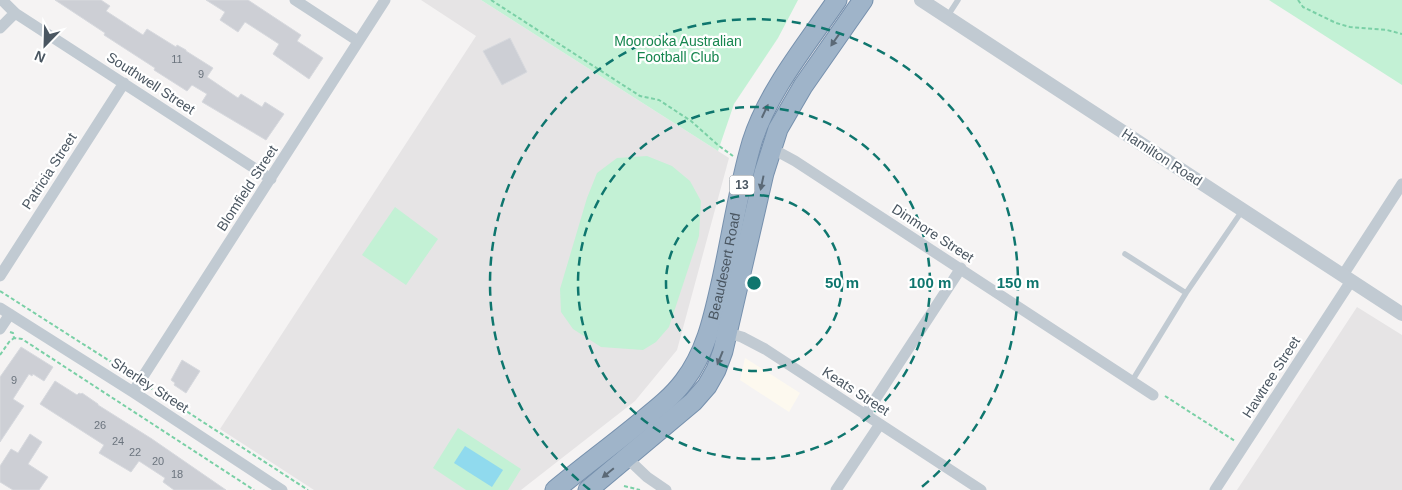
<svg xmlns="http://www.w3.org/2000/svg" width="1402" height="490" font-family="Arial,sans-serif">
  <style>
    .commercial { fill: #fdf9ef }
    .education { fill: #e6e4e5 }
    .green { fill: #c3f1d5 }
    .water { fill: #90daee }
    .building { fill: #cdcfd5; stroke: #d7d9de }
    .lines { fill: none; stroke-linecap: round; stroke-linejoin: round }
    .trunk-casing { stroke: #7690ad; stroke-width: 21 }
    .path { stroke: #7ad0a6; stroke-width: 2; stroke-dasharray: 4 2.5; stroke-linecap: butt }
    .service { stroke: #c1cad2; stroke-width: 5.5 }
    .minor { stroke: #c1cad2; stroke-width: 11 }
    .tertiary { stroke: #c1cad2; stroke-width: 14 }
    .trunk { stroke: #9fb4c9; stroke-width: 19 }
    .oneway { fill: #5b6976 }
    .ring { fill: none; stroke: #0f766e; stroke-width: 2.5; stroke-dasharray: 9 6 }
    .labels { text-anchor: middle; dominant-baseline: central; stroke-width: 4.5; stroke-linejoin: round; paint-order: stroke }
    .number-label { font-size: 11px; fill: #6b747e }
    .shield { fill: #fff; stroke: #808990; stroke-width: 1 }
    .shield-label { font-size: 12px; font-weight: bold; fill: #4a5661 }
    .park-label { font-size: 14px; fill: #17864f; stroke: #fff }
    .street-label { font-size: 14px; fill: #4a5661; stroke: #fff }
    .centre { fill: #0f766e; stroke: #fff; stroke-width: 2.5 }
    .ring-label { font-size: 15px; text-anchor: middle; font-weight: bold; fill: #0f766e; stroke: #fff; stroke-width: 4.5; stroke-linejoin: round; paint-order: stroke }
  </style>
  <rect width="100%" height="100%" fill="#f5f3f3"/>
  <path class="commercial" d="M745 358 800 393 789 412 740 380Z"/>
  <path class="education" d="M421 0H481L729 158 677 350 635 401 521 490H314L220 429 476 36Z
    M1357 307 1402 335V490H1237Z"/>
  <path class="green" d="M481 0H798L778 38 734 104 718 151Z
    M1269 0H1402V85Z
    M647 156 672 166 690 181 701 201 699 236 669 327 656 342 643 350 601 347 573 329 561 312 560 289 587 198 597 173 617 158Z
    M395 207 438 239 406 285 362 255Z
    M458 428 521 469 508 490H466L433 468Z"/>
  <path class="water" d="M465 446 503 470 492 487 454 463Z"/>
  <path class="building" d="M55 0H101L110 6 106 11 143 35 147 29 176 47 177 45 186 50V51L213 68 207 77 238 98 241 94 262 107 265 102 284 114 266 140 202 102 207 94 192 85 187 91 154 70 155 68 104 35 105 33Z
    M206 0H248L301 35 297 41 323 58 309 79 273 54 279 44 245 22 238 32 220 20 225 12Z
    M510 38 527 72 502 85 483 51Z
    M21 347 53 367 44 381 33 374 32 376 29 374 13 399 24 406 0 442V377Z
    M182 360 200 371 186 393 174 385 175 383 171 380Z
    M55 381 77 395 79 393 81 394 82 393 98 404V405L152 439 226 490H174L163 482 165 478 139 461 131 472 99 453 104 445 40 404Z
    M30 434 42 442 28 464 48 477 39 490H13L0 482V466L11 449 18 453Z"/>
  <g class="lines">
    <defs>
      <g id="trunk">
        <path id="s1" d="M555 490C584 466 614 444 643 420 658 408 673 396 684 381 707 351 714 314 722 279 732 234 739 186 752 142 768 91 807 44 837 0"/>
        <path d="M588 490 693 402 707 386 716 370 723 351 764 173 778 129 803 86 863 0"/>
      </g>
    </defs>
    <use href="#trunk" class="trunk-casing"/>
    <path class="path" d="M491 0 640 96 659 100 691 121 719 146 733 156
      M1298 0 1303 7 1336 23 1350 27 1387 30 1402 34
      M0 291 130 374
      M10 332 13 333 14 338 22 339 254 490
      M0 355 9 342 14 338
      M149 387 308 490
      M1165 396 1235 441
      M624 486 640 490"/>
    <path class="service" d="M947 17 958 0
      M1125 254 1186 293
      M1132 381 1186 293 1242 211"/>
    <path class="minor" d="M2 0 15 13 271 179
      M295 0 358 41
      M0 28 15 13
      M771 148 795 161 1153 395
      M1343 275 1402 184
      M0 276 124 83
      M0 308 133 392 282 490
      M0 329 10 314
      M721 331 742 337 765 349 981 490
      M133 392 385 0
      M865 415 961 268
      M627 458 647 477 666 490
      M836 490 880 424
      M1215 490 1351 281"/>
    <path class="tertiary" d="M921 0 1402 314"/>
    <use href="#trunk" class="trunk"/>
  </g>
  <defs><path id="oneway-solid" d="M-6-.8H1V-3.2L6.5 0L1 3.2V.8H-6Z" transform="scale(1.25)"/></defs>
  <g class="oneway">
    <use href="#oneway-solid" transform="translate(835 40) rotate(125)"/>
    <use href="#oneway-solid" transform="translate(765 111) rotate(-65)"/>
    <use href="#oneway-solid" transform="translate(762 183) rotate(102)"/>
    <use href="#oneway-solid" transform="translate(720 358) rotate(112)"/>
    <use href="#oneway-solid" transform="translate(608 473) rotate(141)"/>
  </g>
  <g class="ring">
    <circle cx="754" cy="283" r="88"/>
    <circle cx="754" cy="283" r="176"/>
    <path d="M590 490A264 264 0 1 1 918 490"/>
  </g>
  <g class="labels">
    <g class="number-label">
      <text x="177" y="59">11</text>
      <text x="201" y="74">9</text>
      <text x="14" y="380">9</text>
      <text x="100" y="425">26</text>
      <text x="118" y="441">24</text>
      <text x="135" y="452">22</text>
      <text x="158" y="461">20</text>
      <text x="177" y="474">18</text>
    </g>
    <rect class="shield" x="729.5" y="175.5" width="25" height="19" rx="4"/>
    <g class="shield-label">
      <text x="742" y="185">13</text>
    </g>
    <g class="park-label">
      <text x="678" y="41">Moorooka Australian<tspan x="678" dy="16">Football Club</tspan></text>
    </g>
    <g class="street-label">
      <text transform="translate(151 83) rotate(33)">Southwell Street</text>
      <text transform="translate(1162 157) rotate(33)">Hamilton Road</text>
      <text transform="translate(49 171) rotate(-57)">Patricia Street</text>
      <text transform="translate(247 188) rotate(-57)">Blomfield Street</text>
      <text transform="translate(933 233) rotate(33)">Dinmore Street</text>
      <text stroke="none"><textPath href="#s1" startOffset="292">Beaudesert Road</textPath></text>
      <text transform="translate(1271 377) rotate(-57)">Hawtree Street</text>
      <text transform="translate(150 385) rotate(33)">Sherley Street</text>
      <text transform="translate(856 391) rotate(33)">Keats Street</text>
    </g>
  </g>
  <circle cx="754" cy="283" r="8" class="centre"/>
  <g class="ring-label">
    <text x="842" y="288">50 m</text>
    <text x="930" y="288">100 m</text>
    <text x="1018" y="288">150 m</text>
  </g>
  <g transform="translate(45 45) rotate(203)" stroke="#ffffff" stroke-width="4" paint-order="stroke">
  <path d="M0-4L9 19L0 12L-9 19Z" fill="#4a5661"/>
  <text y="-8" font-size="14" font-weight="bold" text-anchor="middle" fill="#4a5661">N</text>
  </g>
</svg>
